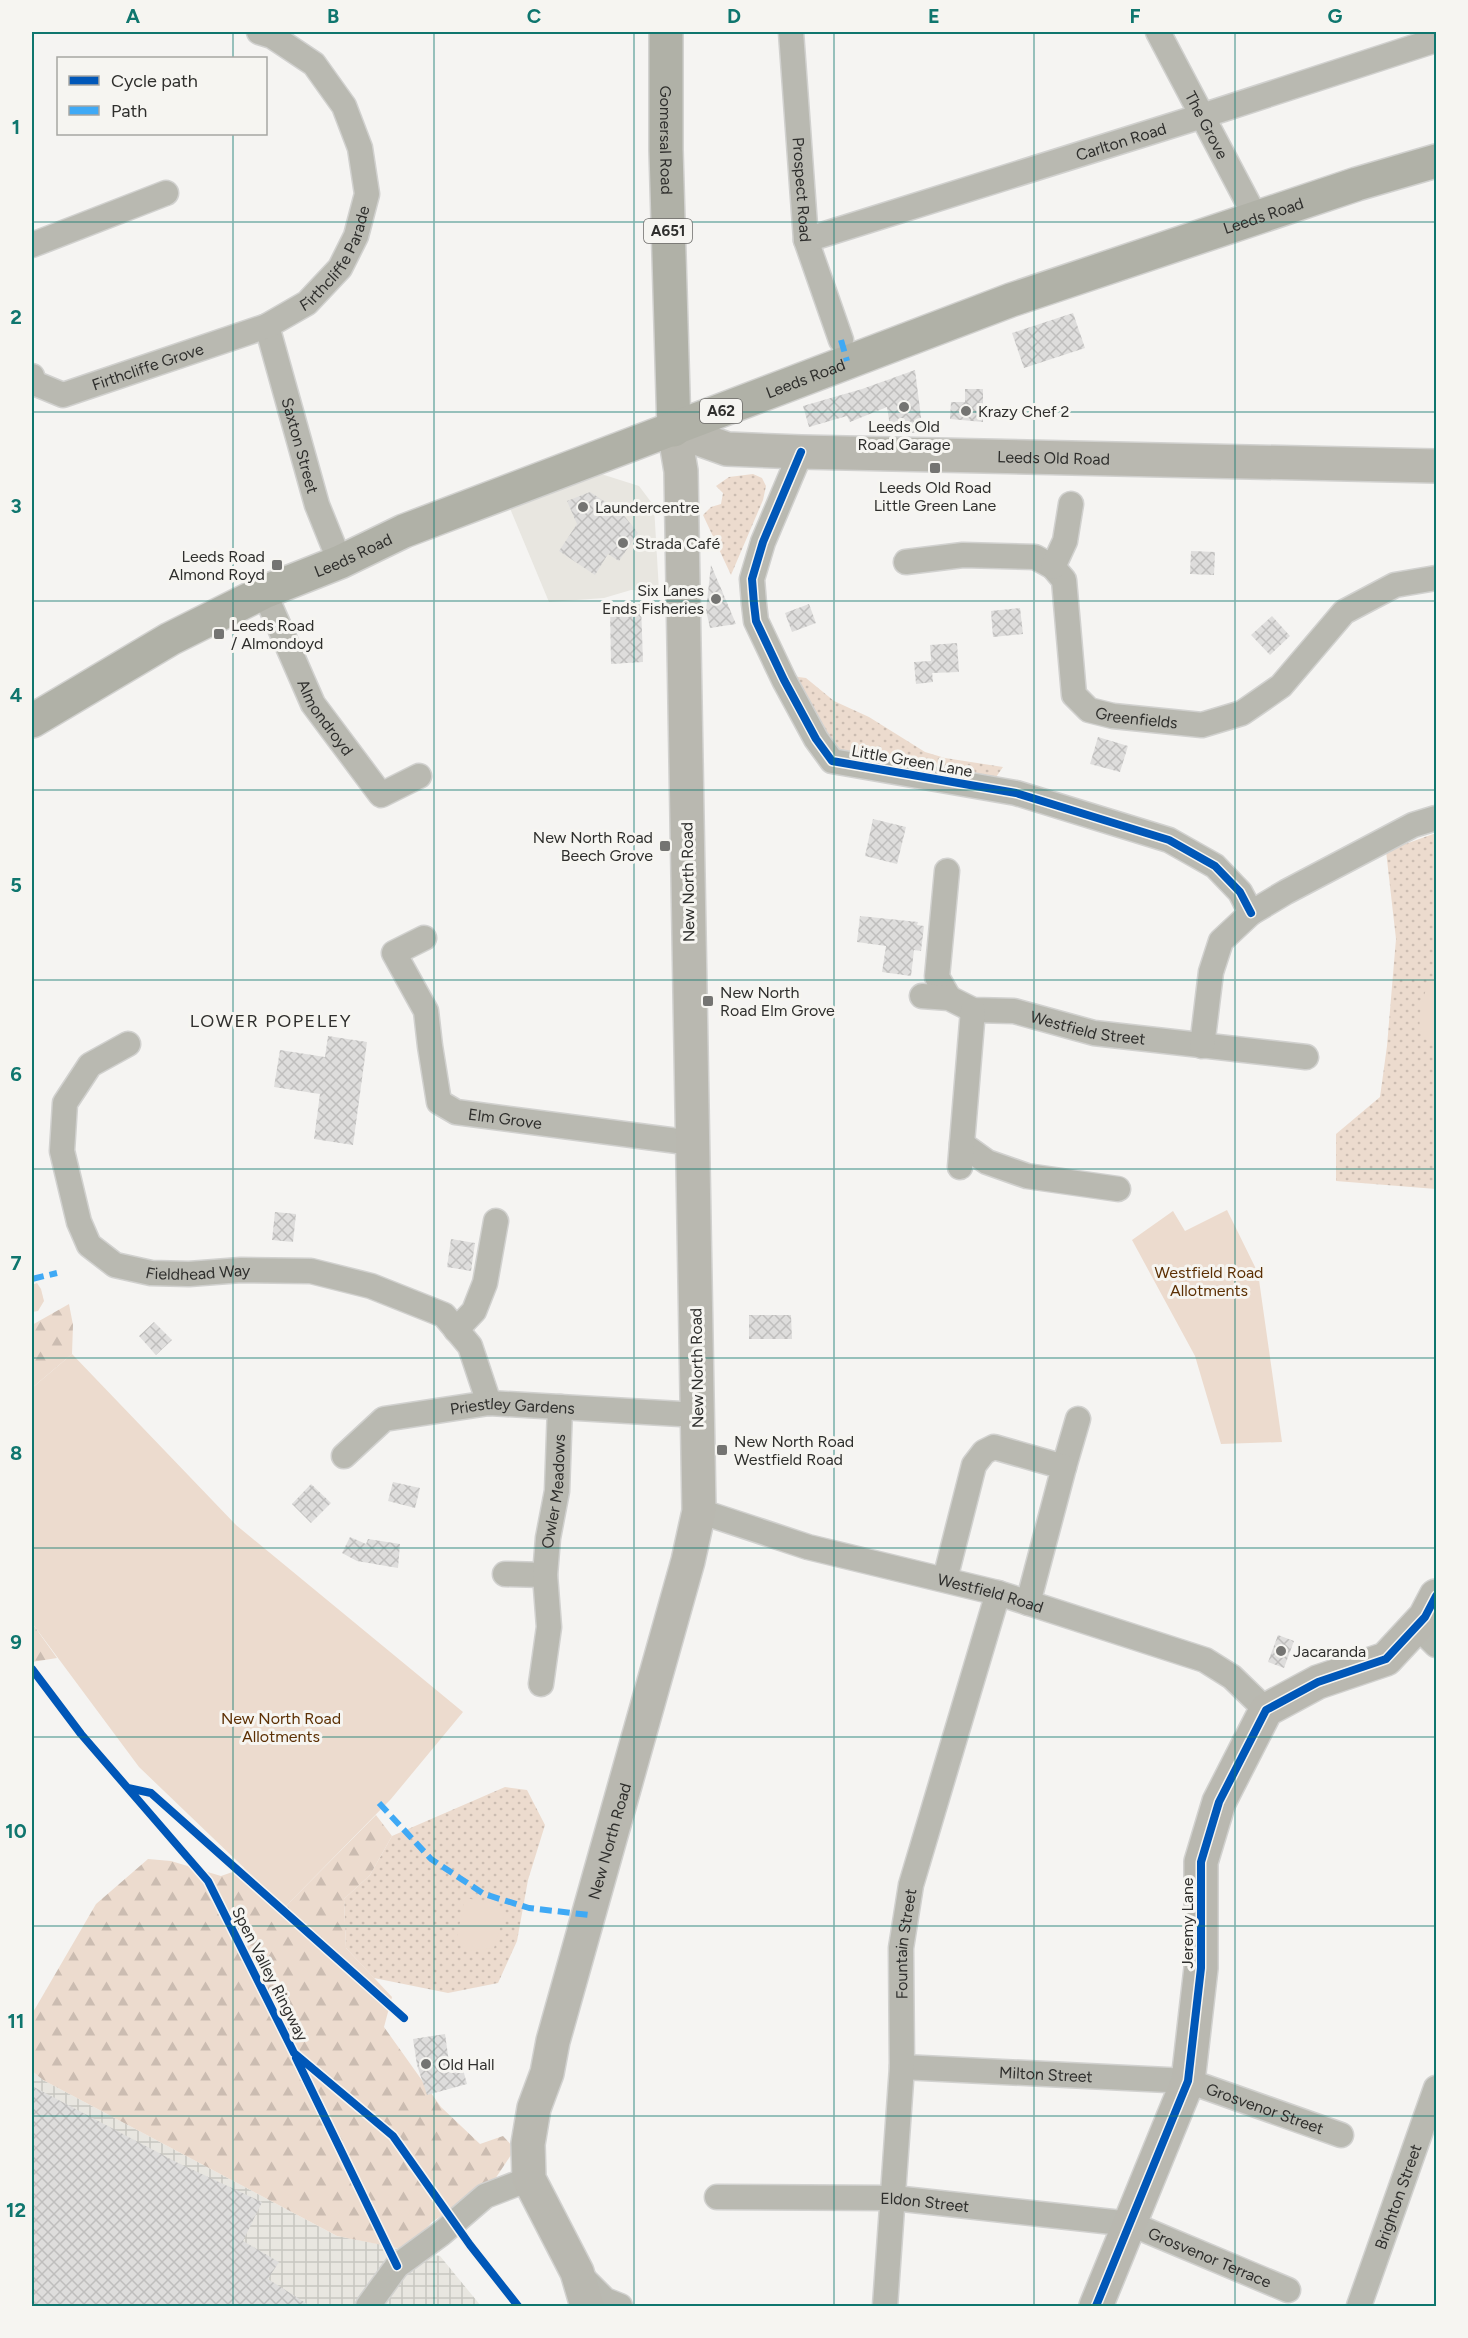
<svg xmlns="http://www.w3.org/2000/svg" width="1468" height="2338" font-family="Figtree,sans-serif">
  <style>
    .built { fill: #e8e6e0 }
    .industrial { fill: url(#industrial-grid) }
    .grass { fill: url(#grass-dots) }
    .forest { fill: url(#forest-firs) }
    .green { fill: #ecdbce }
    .building { fill: url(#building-cross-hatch) }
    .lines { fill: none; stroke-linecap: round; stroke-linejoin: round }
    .street-casing { stroke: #d1d1cf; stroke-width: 27 }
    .secondary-casing { stroke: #d1d1cf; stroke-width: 36 }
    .primary-casing { stroke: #d1d1cf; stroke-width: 36 }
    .street { stroke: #b9b9b1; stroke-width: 24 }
    .secondary { stroke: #b9b8b0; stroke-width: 33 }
    .primary { stroke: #b0b1a7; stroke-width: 33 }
    .quiet { stroke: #3fa9f5; stroke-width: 6; stroke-dasharray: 12 6; stroke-linecap: butt }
    .cycleway-casing { stroke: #f6f5f1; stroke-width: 11 }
    .cycleway { stroke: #0057b8; stroke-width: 8 }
    .grid { fill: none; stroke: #0f766e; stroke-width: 1.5; stroke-opacity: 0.55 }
    .poi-dot { fill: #747472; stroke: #f6f5f1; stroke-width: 2 }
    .labels { text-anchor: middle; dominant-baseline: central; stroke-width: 6; stroke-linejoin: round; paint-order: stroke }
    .shield { fill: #f6f5f1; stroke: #6b6a68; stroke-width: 1.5 }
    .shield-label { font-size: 15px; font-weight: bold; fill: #2f2f2d }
    .street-label { font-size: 16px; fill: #2f2f2d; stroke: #f6f5f1 }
    .poi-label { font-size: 16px; fill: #2f2f2d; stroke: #f6f5f1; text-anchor: start }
    .park-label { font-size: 16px; fill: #5c3004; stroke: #f6f5f1 }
    .neighbourhood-label { font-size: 18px; letter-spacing: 1.5px; fill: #2f2f2d; stroke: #f6f5f1 }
    .neatline { fill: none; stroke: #0f766e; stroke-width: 2 }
    .grid-label { font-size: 20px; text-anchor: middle; font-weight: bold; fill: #0f766e }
  </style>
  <defs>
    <pattern id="industrial-grid" width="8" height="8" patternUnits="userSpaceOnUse" patternTransform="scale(1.5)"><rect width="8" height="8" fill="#e8e6e0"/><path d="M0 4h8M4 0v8" fill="none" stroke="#c7c6c0"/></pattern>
    <pattern id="grass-dots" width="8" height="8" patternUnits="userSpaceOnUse" patternTransform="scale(1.5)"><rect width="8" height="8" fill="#ecdbce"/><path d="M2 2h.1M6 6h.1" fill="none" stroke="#cbbcb1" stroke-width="1.8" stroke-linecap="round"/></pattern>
    <pattern id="forest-firs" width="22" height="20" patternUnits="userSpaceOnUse" patternTransform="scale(1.5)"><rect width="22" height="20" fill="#ecdbce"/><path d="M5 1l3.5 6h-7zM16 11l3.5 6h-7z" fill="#cbbcb1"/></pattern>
    <pattern id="building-cross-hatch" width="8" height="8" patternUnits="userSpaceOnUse" patternTransform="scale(1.5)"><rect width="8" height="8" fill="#dedddc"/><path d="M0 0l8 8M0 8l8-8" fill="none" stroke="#bfbebd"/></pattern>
  </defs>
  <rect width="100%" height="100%" fill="#f5f4f2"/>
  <path class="built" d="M598 473 639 486 654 506 659 591 631 590 604 598 549 602 509 506Z"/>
  <path class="industrial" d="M32 2071 43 2080 337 2236 440 2256 481 2306H32Z"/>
  <path class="grass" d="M753 474 762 478 766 486 763 500 731 575 703 515 711 507 721 504 723 493 716 486 729 477Z
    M791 676 806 678 834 701 869 717 925 752 945 758 1003 767 994 780 842 751 825 739Z
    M1436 833V1189L1336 1181V1134L1380 1097 1387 1046 1396 939 1386 851Z
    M505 1787 527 1790 545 1825 528 1880 517 1941 498 1983 448 1993 374 1978 346 1948 344 1899 370 1875 392 1836Z"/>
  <path class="forest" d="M69 1304 73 1325 72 1354 32 1388V1325Z
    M32 1623 57 1658 32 1662Z
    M376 1815 392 1836 370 1875 344 1899 346 1948 392 1997 384 2027 441 2107 480 2144 503 2136 515 2149 493 2182 432 2222 407 2250 337 2236 43 2080 32 2071V2014L96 1904 148 1859 171 1861 221 1876 244 1868 285 1907Z"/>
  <path class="green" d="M1436 980V1045C1408 1036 1423 1002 1428 982Z
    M1227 1210 1258 1273 1282 1442 1221 1444 1195 1356 1132 1240 1173 1211 1185 1231Z
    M37 1283 41 1289 44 1301 38 1311 32 1312V1285Z
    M72 1354 236 1525 463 1712 391 1799 285 1907 139 1767 32 1623V1388Z
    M465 1898 493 1903 505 1912 494 1948 469 1951 456 1942Z"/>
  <path class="building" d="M1073 313 1085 348 1024 368 1012 333Z
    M915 370 923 433H891L887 407 850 422 847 416 809 427 803 406 862 389Z
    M965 389H983V422L950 419 951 402H965Z
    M590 492 621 512 638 533 619 561 608 554 595 575 559 551 577 524 567 501Z
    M1191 551 1215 552 1214 575 1190 574Z
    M711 565 736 624 710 628 706 610Z
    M641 604 643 662 611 664 610 606Z
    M809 604 816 623 792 632 785 613Z
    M1020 608 1023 634 993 637 991 611Z
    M1272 616 1290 636 1270 655 1251 635Z
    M957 643 959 672 932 673 930 645Z
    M931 661 933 682 916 684 914 662Z
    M1098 737 1128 746 1120 772 1090 764Z
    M873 819 906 827 897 864 865 856Z
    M860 916 918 922 917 925 924 926 921 951 914 950 911 976 882 972 886 946 857 942Z
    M328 1036 367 1042 353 1145 314 1139 320 1094 274 1087 280 1050 325 1057Z
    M275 1212 296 1214 293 1242 272 1240Z
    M451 1239 475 1243 471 1271 447 1267Z
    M749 1315H791L792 1339H749Z
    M154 1322 172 1340 156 1355 139 1336Z
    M393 1482 420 1488 415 1508 388 1501Z
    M311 1484 331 1503 311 1523 292 1504Z
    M350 1537 366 1544 368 1539 400 1544 398 1568 357 1561 342 1553Z
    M1278 1635 1294 1641 1284 1668 1268 1662Z
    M445 2034 450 2069 462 2066 467 2084 427 2095 417 2065 413 2039Z
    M32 2086 176 2162 262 2202 243 2241 279 2262 268 2279 312 2307H32Z"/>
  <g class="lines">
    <defs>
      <g id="street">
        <path id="s1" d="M791 32 806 240 841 340"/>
        <path id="s2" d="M1158 32 1256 218"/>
        <path id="s3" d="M806 240 1202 116 1436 40"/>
        <path d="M32 245 166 193"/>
        <path id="s4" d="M267 326 317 505 340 562"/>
        <path id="s5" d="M32 376 34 383 63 395 267 326 307 303 340 268 356 236 367 194 360 148 344 106 314 64 272 36 259 32"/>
        <path d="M801 452 763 542 752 579 754 604 756 621 784 680 816 739 832 761 1016 793 1169 840 1215 866 1240 892 1251 913"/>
        <path id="s6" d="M906 562 963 555 1035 557 1053 567 1064 580 1074 695 1089 710 1113 716 1202 725 1242 713 1281 686 1344 612 1395 585 1436 578"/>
        <path d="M1053 567 1065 541 1071 504"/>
        <path id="s7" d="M264 592 313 704 381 795 419 776"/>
        <path d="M947 871 937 977 949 998"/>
        <path id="s8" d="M424 938 394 953 426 1011 430 1046 439 1102 456 1112 693 1143"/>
        <path id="s9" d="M922 996 949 998 973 1010 1014 1011 1094 1033 1306 1057"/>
        <path id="s10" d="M128 1044 90 1065 65 1103 62 1151 79 1222 89 1245 115 1265 151 1273 189 1274 241 1270 311 1271 371 1286 444 1315 470 1346 489 1403"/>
        <path d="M1202 1046 1211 972 1221 941 1251 913 1286 892 1413 825 1436 818"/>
        <path d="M962 1144 987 1162 1027 1176 1118 1189"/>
        <path d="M960 1167 973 1010"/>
        <path d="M456 1330 474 1311 485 1283 496 1221"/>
        <path id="s11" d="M344 1456 384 1419 489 1403 698 1415"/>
        <path d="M1064 1467 1078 1419"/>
        <path id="s12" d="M699 1511 808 1547 998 1593 1205 1660 1232 1677 1266 1710"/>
        <path d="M505 1574 545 1575"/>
        <path d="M945 1579 974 1465 984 1452 994 1447 1064 1467 1028 1603"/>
        <path d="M1417 1626 1436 1645"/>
        <path id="s13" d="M541 1684 549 1627 545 1575 548 1538 557 1491 560 1407"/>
        <path id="s14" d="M902 2067 1188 2081 1341 2135"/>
        <path id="s15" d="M717 2197 894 2198 1131 2224 1288 2290"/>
        <path d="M579 2274 605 2300 620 2306"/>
        <path d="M368 2306 397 2266 442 2233 485 2196 529 2179"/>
        <path id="s16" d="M885 2306 902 2067 901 1948 911 1885 998 1593"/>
        <path id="s17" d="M1359 2306 1436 2088"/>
      </g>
      <g id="secondary">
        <path id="s18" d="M587 2306 577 2272 529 2179 528 2144 534 2108 547 2073 553 2041 688 1561 699 1511 681 471 674 430 727 449 801 452 1436 466"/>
        <path d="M1096 2306 1188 2081 1201 1968V1862L1219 1802 1266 1710 1318 1682 1386 1659 1425 1617 1436 1596"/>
      </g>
      <g id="primary">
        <path id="s19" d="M666 32V150L674 430"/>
        <path id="s20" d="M32 721 170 639 264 592 340 562 404 531 1011 300 1357 184 1436 161"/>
      </g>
    </defs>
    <use href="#street" class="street-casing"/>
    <use href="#secondary" class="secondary-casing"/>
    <use href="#primary" class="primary-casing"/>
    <use href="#street" class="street"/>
    <use href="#secondary" class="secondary"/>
    <use href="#primary" class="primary"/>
    <path class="quiet" d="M841 340 847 361
      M32 1279 57 1273
      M379 1803 431 1859 484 1894 529 1908 589 1915"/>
    <defs>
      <path id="cycleway" d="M801 452 763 542 752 579 754 604 756 621 784 680 816 739 832 761 1016 793 1169 840 1215 866 1240 892 1251 913
        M32 1669 81 1734 208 1881 294 2053 393 2136 470 2245 518 2306
        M128 1788 151 1793 404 2018
        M296 2058 397 2266
        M1096 2306 1188 2081 1201 1968V1862L1219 1802 1266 1710 1318 1682 1386 1659 1425 1617 1436 1596"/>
    </defs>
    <use href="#cycleway" class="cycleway-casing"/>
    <use href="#cycleway" class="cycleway"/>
  </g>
  <path class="grid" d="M233 32V58M434 32V2306M634 32V2306M834 32V2306M1034 32V2306M1235 32V2306M233 134V2306M32 222H1436M32 412H1436M32 601H1436M32 790H1436M32 980H1436M32 1169H1436M32 1358H1436M32 1548H1436M32 1737H1436M32 1926H1436M32 2116H1436"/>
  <g class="poi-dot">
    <circle cx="904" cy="407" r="6"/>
    <circle cx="966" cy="411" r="6"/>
    <rect x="929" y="462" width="12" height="12" rx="3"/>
    <circle cx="583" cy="507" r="6"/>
    <circle cx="623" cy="543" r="6"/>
    <rect x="271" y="559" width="12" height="12" rx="3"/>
    <circle cx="716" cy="599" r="6"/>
    <rect x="213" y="628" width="12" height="12" rx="3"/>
    <rect x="659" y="840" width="12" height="12" rx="3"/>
    <rect x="702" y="995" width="12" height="12" rx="3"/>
    <rect x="716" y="1444" width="12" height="12" rx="3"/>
    <circle cx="1281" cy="1651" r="6"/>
    <circle cx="426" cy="2064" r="6"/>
  </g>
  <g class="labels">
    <g class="shield">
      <rect x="644" y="219" width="48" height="24" rx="4.5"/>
      <rect x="700" y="399" width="42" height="24" rx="4.5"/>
    </g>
    <g class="shield-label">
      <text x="668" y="231">A651</text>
      <text x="721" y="411">A62</text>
    </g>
    <g class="street-label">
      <text stroke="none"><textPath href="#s2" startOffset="105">The Grove</textPath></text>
      <text stroke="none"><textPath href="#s19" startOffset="108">Gomersal Road</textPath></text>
      <text stroke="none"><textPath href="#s3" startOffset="330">Carlton Road</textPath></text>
      <text stroke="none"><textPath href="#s1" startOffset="158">Prospect Road</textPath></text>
      <text stroke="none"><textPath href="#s20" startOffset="1334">Leeds Road</textPath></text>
      <text stroke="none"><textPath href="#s5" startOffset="354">Firthcliffe Parade</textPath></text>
      <text stroke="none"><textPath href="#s5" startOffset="128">Firthcliffe Grove</textPath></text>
      <text stroke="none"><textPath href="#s20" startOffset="848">Leeds Road</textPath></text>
      <text stroke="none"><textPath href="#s4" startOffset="124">Saxton Street</textPath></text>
      <text stroke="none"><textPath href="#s18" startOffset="2296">Leeds Old Road</textPath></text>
      <text stroke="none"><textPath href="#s20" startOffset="362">Leeds Road</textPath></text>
      <text stroke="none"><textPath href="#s7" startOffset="140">Almondroyd</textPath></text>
      <text stroke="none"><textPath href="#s6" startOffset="352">Greenfields</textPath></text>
      <text transform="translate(912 761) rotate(10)">Little Green Lane</text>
      <text transform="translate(688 882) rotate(-91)">New North Road</text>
      <text stroke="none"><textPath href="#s9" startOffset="171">Westfield Street</textPath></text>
      <text stroke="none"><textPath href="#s8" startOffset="261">Elm Grove</textPath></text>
      <text stroke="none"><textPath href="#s10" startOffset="352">Fieldhead Way</textPath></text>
      <text transform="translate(697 1368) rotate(-91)">New North Road</text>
      <text stroke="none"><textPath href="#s11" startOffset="184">Priestley Gardens</textPath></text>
      <text stroke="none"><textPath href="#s13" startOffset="194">Owler Meadows</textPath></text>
      <text stroke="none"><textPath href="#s12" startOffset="303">Westfield Road</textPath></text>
      <text stroke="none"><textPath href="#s18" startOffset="489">New North Road</textPath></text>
      <text transform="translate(1187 1923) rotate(-90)">Jeremy Lane</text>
      <text stroke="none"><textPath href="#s16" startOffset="363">Fountain Street</textPath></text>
      <text transform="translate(270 1974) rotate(63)">Spen Valley Ringway</text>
      <text stroke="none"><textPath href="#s14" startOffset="144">Milton Street</textPath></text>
      <text stroke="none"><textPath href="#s14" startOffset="368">Grosvenor Street</textPath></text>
      <text stroke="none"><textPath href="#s17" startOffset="116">Brighton Street</textPath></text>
      <text stroke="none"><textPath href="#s15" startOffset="208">Eldon Street</textPath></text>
      <text stroke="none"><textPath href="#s15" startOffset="501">Grosvenor Terrace</textPath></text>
    </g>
    <g class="poi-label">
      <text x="978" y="411">Krazy Chef 2</text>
      <text x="904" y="426" text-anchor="middle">Leeds Old<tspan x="904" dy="18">Road Garage</tspan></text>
      <text x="935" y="487" text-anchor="middle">Leeds Old Road<tspan x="935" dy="18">Little Green Lane</tspan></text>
      <text x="595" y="507">Laundercentre</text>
      <text x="635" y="543">Strada Café</text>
      <text x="265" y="556" text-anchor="end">Leeds Road<tspan x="265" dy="18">Almond Royd</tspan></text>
      <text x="704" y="590" text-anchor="end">Six Lanes<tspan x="704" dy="18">Ends Fisheries</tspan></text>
      <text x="231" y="625">Leeds Road<tspan x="231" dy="18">/ Almondoyd</tspan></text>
      <text x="653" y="837" text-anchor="end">New North Road<tspan x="653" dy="18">Beech Grove</tspan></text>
      <text x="720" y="992">New North<tspan x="720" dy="18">Road Elm Grove</tspan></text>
      <text x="734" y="1441">New North Road<tspan x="734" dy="18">Westfield Road</tspan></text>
      <text x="1293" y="1651">Jacaranda</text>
      <text x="438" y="2064">Old Hall</text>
    </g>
    <g class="park-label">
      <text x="1209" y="1272">Westfield Road<tspan x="1209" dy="18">Allotments</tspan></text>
      <text x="281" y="1718">New North Road<tspan x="281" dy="18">Allotments</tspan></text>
    </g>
    <g class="neighbourhood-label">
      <text x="271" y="1021">LOWER POPELEY</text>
    </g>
  </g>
  <rect width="1468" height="2338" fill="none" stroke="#f6f5f1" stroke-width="66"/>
  <rect x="57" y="57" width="210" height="78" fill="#f6f5f1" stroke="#a6a6a3" stroke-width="1.5"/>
  <rect x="69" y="76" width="30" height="9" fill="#0057b8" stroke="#a6a6a3" stroke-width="1.5"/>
  <text x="111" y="87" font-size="18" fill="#2f2f2d">Cycle path</text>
  <rect x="69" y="106" width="30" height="9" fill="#3fa9f5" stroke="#a6a6a3" stroke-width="1.5"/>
  <text x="111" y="117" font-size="18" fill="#2f2f2d">Path</text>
  <rect x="33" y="33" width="1402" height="2272" class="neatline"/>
  <g class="grid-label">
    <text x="133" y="23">A</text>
    <text x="333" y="23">B</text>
    <text x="534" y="23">C</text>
    <text x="734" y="23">D</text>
    <text x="934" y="23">E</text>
    <text x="1135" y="23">F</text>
    <text x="1335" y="23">G</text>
    <text x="16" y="134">1</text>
    <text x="16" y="324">2</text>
    <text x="16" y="513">3</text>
    <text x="16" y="702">4</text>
    <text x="16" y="892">5</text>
    <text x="16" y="1081">6</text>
    <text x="16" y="1270">7</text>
    <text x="16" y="1460">8</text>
    <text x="16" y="1649">9</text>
    <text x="16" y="1838">10</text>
    <text x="16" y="2028">11</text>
    <text x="16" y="2217">12</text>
  </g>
</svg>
